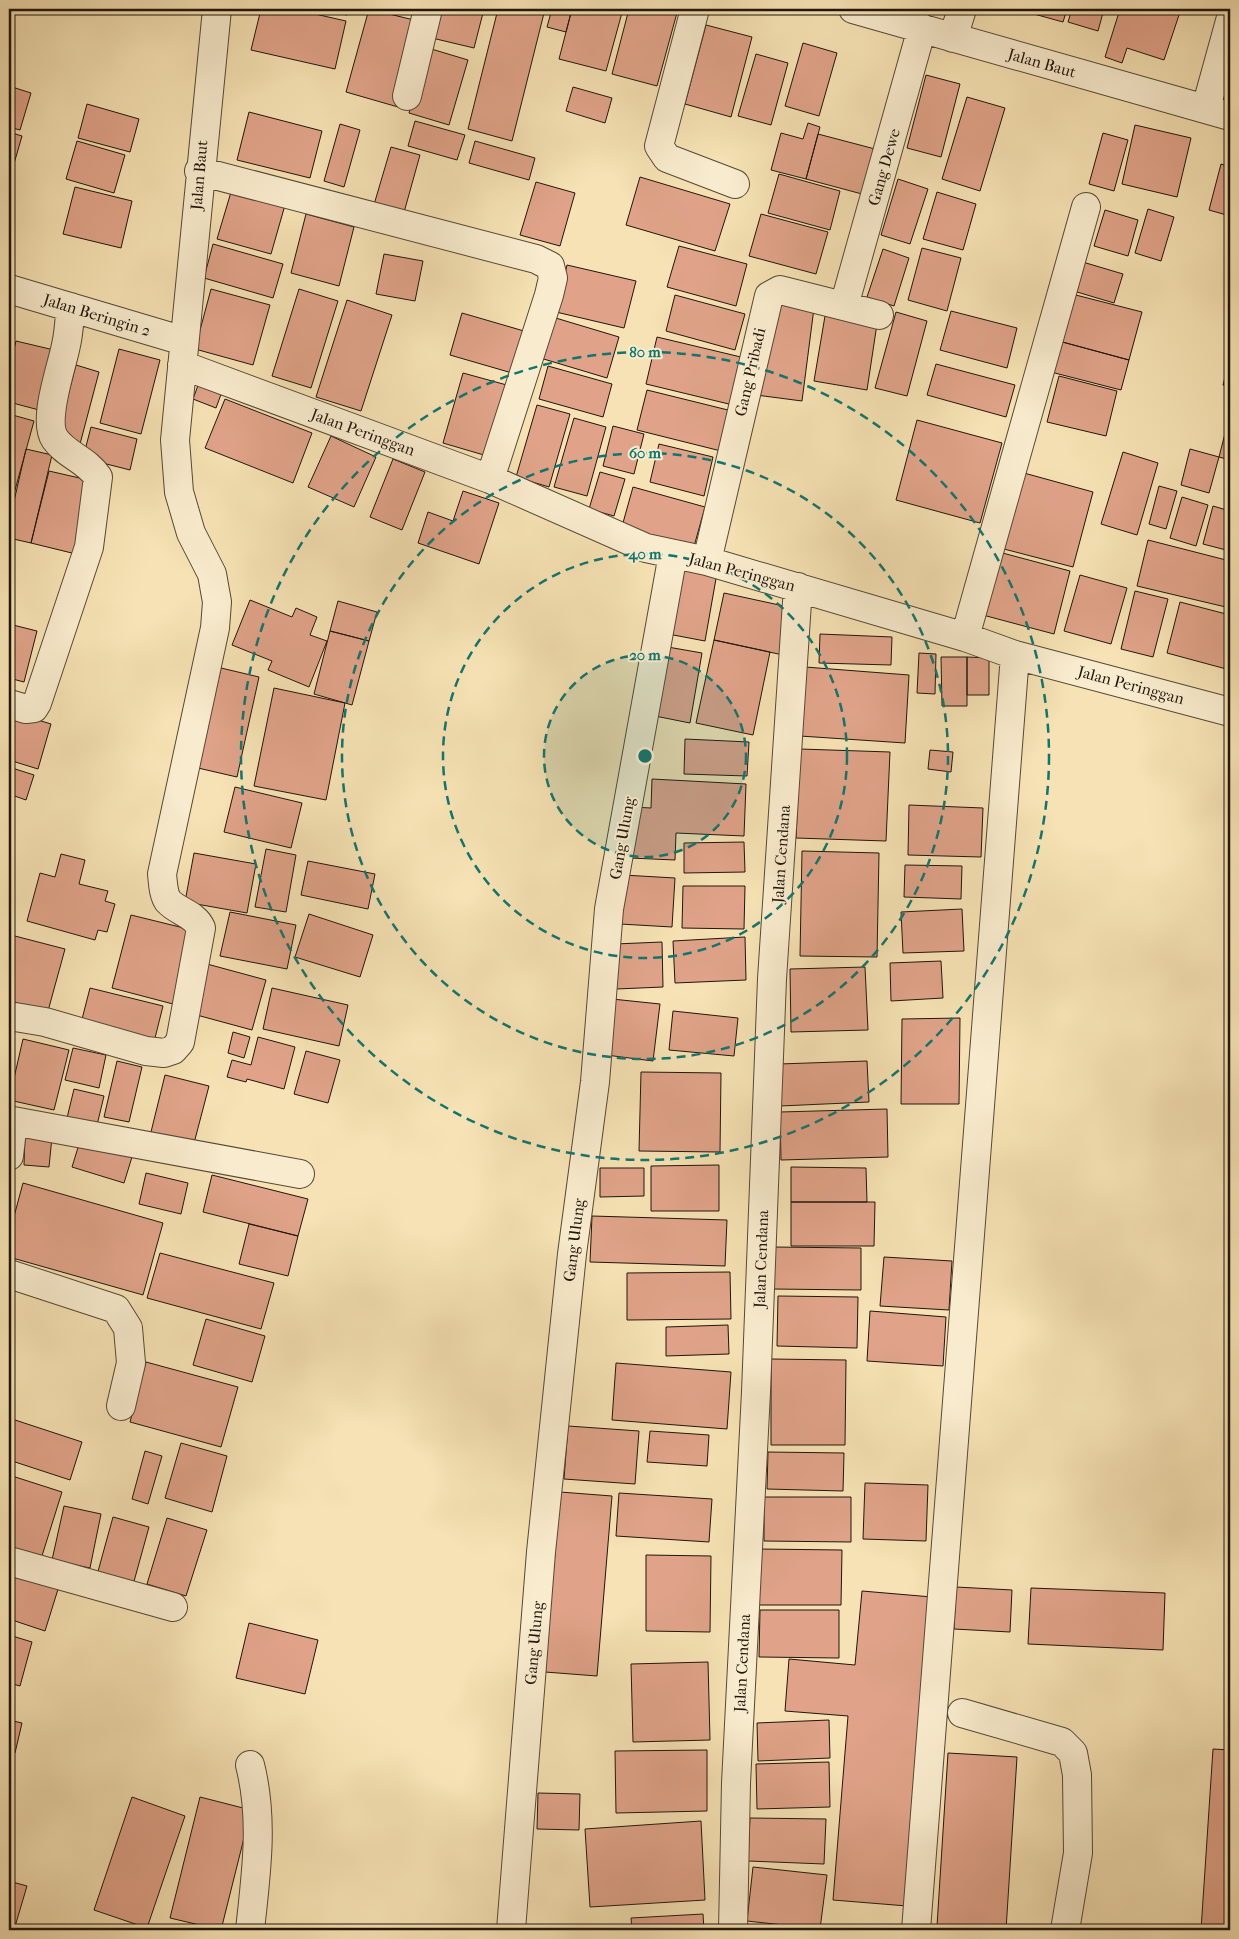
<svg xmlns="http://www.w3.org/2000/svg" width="1239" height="1939" font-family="'IM FELL French Canon',serif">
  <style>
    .building { fill: #e0a389; stroke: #1f150c }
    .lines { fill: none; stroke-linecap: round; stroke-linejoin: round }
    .minor-casing { stroke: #554836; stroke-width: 30 }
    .minor { stroke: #f9ecce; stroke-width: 28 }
    .ring { fill: none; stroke: #0f766e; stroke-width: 2.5; stroke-dasharray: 9 6 }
    .labels { text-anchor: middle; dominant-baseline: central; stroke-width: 4; stroke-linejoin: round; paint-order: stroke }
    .street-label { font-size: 16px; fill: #1f150c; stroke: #f9ecce }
    .centre { fill: #0f766e; stroke: #f9ecce; stroke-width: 2.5 }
    .ring-label { font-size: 15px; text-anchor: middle; font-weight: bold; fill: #0f766e; stroke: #f9ecce; stroke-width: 4; stroke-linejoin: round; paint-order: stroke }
  </style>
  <rect width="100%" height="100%" fill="#f6e2b4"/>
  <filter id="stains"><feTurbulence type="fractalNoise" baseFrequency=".004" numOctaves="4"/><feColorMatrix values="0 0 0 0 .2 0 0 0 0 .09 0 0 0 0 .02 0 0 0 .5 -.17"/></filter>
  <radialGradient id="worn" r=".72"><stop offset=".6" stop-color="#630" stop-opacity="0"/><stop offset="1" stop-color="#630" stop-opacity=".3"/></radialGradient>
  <path class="building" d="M261 9H293L346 21 335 69 251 50Z
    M316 9H349L347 15Z
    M369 9 422 22 398 107 346 92Z
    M439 9H484L474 48 432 38Z
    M498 9H545L512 141 468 129Z
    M552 9H572L566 32 547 27Z
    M572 9H623L606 71 559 59Z
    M629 9H678L657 86 612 74Z
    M1016 9H1067L1063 22Z
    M1072 9H1104L1098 31 1068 22Z
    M1120 9H1181L1164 60 1127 48 1122 63 1105 57Z
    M706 25 752 37 731 117 685 104Z
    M803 43 837 53 819 116 785 106Z
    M428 48 468 60 449 125 409 113Z
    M756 54 788 63 771 125 738 116Z
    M926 75 960 84 941 157 907 148Z
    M9 86 31 93 20 130 9 127Z
    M573 87 612 98 605 123 566 111Z
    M967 97 1005 108 980 191 942 179Z
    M87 104 139 119 130 152 78 138Z
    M249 112 322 131 310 178 237 160Z
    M415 121 465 135 457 160 408 146Z
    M808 123 820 127 806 179 771 170 781 133 803 139Z
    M340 124 360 130 344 187 324 181Z
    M1135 125 1191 138 1177 197 1122 184Z
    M9 132 22 136 9 181Z
    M1103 133 1128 140 1114 191 1089 184Z
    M818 134 875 149 862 194 806 179Z
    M77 141 125 155 114 193 66 179Z
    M475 141 535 158 529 180 469 163Z
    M391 147 420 155 403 216 373 208Z
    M1221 164 1230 167V216L1209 210Z
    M779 174 840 191 830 230 768 213Z
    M640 177 730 204 715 251 626 225Z
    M898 179 928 189 910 244 881 235Z
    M234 182 287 198 271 254 217 239Z
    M536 182 575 193 560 246 520 235Z
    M75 187 132 201 121 248 63 234Z
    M937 192 976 204 963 250 923 239Z
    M1148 209 1174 217 1161 261 1135 253Z
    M1105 210 1138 220 1128 256 1094 246Z
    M306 214 354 227 339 286 291 273Z
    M761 214 828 232 816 274 749 256Z
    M213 244 283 264 273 298 204 278Z
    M679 246 747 264 736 306 667 287Z
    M922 248 961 258 947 311 908 300Z
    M883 249 909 258 894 306 867 297Z
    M384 254 423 261 415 301 376 294Z
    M1076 260 1123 274 1114 303 1067 289Z
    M567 265 636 281 624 328 556 312Z
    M211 289 270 305 253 365 195 349Z
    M299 289 338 301 311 388 272 376Z
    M1068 293 1142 312 1129 360 1055 340Z
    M675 295 745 314 735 350 666 331Z
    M347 300 392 315 361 411 316 397Z
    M768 302 814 308 802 401 756 395Z
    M951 311 1017 328 1007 368 940 350Z
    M896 312 927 321 907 396 875 388Z
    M1230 312V334L1225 333Z
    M462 313 524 331 512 373 450 355Z
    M549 316 619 337 607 378 537 357Z
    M825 316 877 324 867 390 814 381Z
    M9 318 14 320 9 342Z
    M657 337 745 358 733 405 646 384Z
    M1055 340 1129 360 1121 390 1047 371Z
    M16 341 54 350 39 410 9 402V371Z
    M119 349 160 360 141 434 100 423Z
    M1230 358V387L1223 385Z
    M936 364 1015 385 1006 417 927 395Z
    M76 365 99 372 80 444 57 438Z
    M548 366 612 384 603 417 539 399Z
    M463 373 514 387 494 458 443 443Z
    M1059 376 1117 391 1106 436 1047 422Z
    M200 380 223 389 216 408 193 399Z
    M647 390 732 411 721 451 637 430Z
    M225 399 312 433 293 483 205 448Z
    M537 405 570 414 549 487 516 477Z
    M9 414 34 421 9 512Z
    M1230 414V460L1219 457Z
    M574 418 606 427 587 496 554 487Z
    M917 420 1002 443 980 523 896 500Z
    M613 426 644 434 634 474 603 466Z
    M91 427 137 439 130 470 83 458Z
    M331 436 376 457 354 507 308 487Z
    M659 444 713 457 704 496 650 482Z
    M26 449 52 455 31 543 9 538V523Z
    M1190 449 1219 457 1209 493 1181 485Z
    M1123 452 1158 463 1137 535 1101 524Z
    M393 459 425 472 402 530 370 517Z
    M49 471 97 482 80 555 31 543Z
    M600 472 625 479 614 516 589 509Z
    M1024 473 1093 492 1073 567 1004 549Z
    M1230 476V501L1225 500Z
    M1159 486 1177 491 1166 529 1149 524Z
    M633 487 705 507 693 550 621 530Z
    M463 491 499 503 479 564 418 543 428 512 453 521Z
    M1182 497 1208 505 1196 546 1170 538Z
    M1213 506 1230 511V551L1203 544Z
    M1148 540 1230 561V608L1137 586Z
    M995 551 1070 571 1054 634 979 614Z
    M680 566 717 573 705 641 668 634Z
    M1080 575 1127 588 1111 644 1064 631Z
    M1135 591 1168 599 1153 657 1121 649Z
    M724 593 793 608 783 655 714 640Z
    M250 600 292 617 296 608 317 617 310 635 327 641 309 687 268 670 272 661 232 645Z
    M338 601 377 612 369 641 330 631Z
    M1180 602 1230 615V670L1167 653Z
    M9 624 37 631 24 682 9 678Z
    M330 631 369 641 352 705 314 694Z
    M820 634 892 637 891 665 819 663Z
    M714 640 770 652 753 735 696 723Z
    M662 646 702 653 690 723 650 715Z
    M919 653 936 654 935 694 917 693Z
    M941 657H967V706H942Z
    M967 657 989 658V695H967Z
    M805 667 909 675 905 743 800 736Z
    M221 668 259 677 237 777 198 768Z
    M274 688 345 703 326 800 254 786Z
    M15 713 51 724 38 769 9 760V733Z
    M685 739 749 742 747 776 684 774Z
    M800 749 890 752 886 841 796 838Z
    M930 750 953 752 951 772 928 769Z
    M9 767 34 775 26 800 9 794Z
    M652 779 746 784 744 836 676 833 675 860 630 858 632 807 651 808Z
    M235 787 302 803 291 848 224 832Z
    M909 805 983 808 981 857 908 855Z
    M744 842 745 872 684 873V843Z
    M266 849 296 855 286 912 255 907Z
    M802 851 879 853 877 957 800 956Z
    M194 853 256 864 247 913 185 902Z
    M61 854 85 860 79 884 108 891 105 901 115 904 107 932 98 930 95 940 27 921 40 873 55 877Z
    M308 861 375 874 368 909 301 895Z
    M905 865 962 866 961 899 904 897Z
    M623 875 675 878 672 927 620 924Z
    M683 886H745L744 929 682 928Z
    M962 909 964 951 903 953 901 912Z
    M230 912 296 925 287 969 220 956Z
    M309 914 373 935 360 977 295 957Z
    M131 915 192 930 173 1004 112 988Z
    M11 935 65 949 48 1011 9 1001V943Z
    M745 937 746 980 675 983 673 941Z
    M662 942 663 987 616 989 615 944Z
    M941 961 943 998 891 1001 890 963Z
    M207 964 266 980 252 1030 193 1014Z
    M865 967 868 1030 791 1032 790 969Z
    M90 988 163 1006 153 1046 80 1027Z
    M272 988 348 1005 339 1046 263 1029Z
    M612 999 660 1004 653 1061 606 1055Z
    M673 1011 738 1018 734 1056 669 1050Z
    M960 1018 959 1104H901L902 1019Z
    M233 1032 250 1037 244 1058 228 1053Z
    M258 1037 295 1047 284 1089 247 1079 246 1082 227 1077 232 1060 251 1065Z
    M23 1039 69 1050 54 1110 9 1100Z
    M73 1048 106 1055 99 1088 65 1080Z
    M306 1051 340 1060 328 1103 294 1094Z
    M117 1061 142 1067 129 1122 104 1117Z
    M867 1061 869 1102 780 1106 779 1064Z
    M641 1072 721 1073 720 1152 639 1151Z
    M165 1075 209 1086 193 1147 150 1136Z
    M74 1089 104 1096 97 1125 67 1118Z
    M887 1109 888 1157 781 1160 780 1112Z
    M25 1135 52 1137 49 1167 24 1165Z
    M80 1141 132 1157 124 1183 72 1167Z
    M719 1165V1211H651V1166Z
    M791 1167 866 1168 867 1202H791Z
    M600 1168H644V1196L600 1197Z
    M146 1173 188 1183 181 1214 139 1204Z
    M212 1175 308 1199 298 1236 203 1212Z
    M23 1183 163 1223 143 1295 9 1257V1235Z
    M791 1202H875L874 1246H791Z
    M592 1216 727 1220 725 1266 590 1262Z
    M249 1224 298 1236 288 1276 239 1264Z
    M773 1247 861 1248V1290L772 1289Z
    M160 1253 274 1283 261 1329 147 1298Z
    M884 1257 952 1261 949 1310 880 1306Z
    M730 1272 731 1319 627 1320V1273Z
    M778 1296 858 1297 857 1348 777 1346Z
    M870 1311 946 1317 943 1366 867 1361Z
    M206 1319 265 1336 252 1382 193 1365Z
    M728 1325 729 1354 666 1356V1327Z
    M771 1359 846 1360 845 1445H771Z
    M146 1362 238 1387 221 1447 130 1422Z
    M616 1363 731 1372 727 1429 612 1420Z
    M9 1418 82 1442 70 1480 9 1460Z
    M568 1426 639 1431 635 1484 564 1479Z
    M650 1431 709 1435 707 1466 647 1462Z
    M181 1443 227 1456 212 1512 165 1498Z
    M145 1451 162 1456 148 1504 132 1499Z
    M768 1452 844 1453 843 1491 767 1489Z
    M9 1475 62 1492 41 1559 9 1549Z
    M865 1483 928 1485 926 1541 863 1539Z
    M560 1492 612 1496 597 1676 545 1672Z
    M619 1493 712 1499 709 1542 616 1536Z
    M764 1497H851V1542L764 1541Z
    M64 1506 101 1514 90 1568 52 1560Z
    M113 1517 149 1527 133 1585 97 1575Z
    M167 1518 207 1530 186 1596 147 1584Z
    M758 1549 842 1550 841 1605H759Z
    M646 1555 711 1556 710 1632 646 1631Z
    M9 1569 59 1586 45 1631 9 1619Z
    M956 1587 1012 1590 1010 1632 954 1629Z
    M1031 1588 1165 1593 1163 1650 1028 1644Z
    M862 1591 932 1597 907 1906 833 1900 848 1716 785 1711 789 1659 855 1665Z
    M760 1610H839V1658L759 1657Z
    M249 1623 318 1640 305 1694 236 1678Z
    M9 1635 32 1642 20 1686 9 1683Z
    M708 1662 710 1740 633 1742 631 1664Z
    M9 1720 22 1723 15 1753 9 1751Z
    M829 1720 830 1758 758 1761 757 1723Z
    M1213 1749 1230 1750V1930H1201Z
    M707 1750V1811L616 1813 615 1751Z
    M948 1753 1017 1757 1006 1930 937 1926Z
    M829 1762 830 1807 757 1809 756 1764Z
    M538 1793 580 1794 579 1830 537 1829Z
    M132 1797 185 1816 147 1928 94 1910Z
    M200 1797 251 1810 221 1930 170 1918Z
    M750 1818 826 1819 824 1864 748 1861Z
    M701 1821 705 1900 590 1907 585 1829Z
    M753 1867 827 1875 820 1929 747 1921Z
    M9 1881 27 1886 14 1930H9Z
    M703 1914 704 1930H632L631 1918Z
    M113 1925 130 1930H112Z
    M836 1927 890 1928V1930H836Z"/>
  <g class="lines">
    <defs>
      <path id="minor" d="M695 9 659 146 667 158 735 184
        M853 9 1230 116
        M953 38 962 9
        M407 96 428 9
        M1206 108 1230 21
        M199 171 536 259 550 266 553 278 549 295 490 479
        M9 289 184 341
        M844 306 922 28
        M182 365 490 479 646 548 707 561 965 637 1015 655 1230 712
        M707 561 769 296 780 290 879 315
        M965 637 1086 207
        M9 704 26 709 34 708 37 703 89 547 98 477C87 460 66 455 55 439 42 420 62 367 66 345 69 333 69 320 71 307
        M9 1016 45 1022 146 1051 164 1053 173 1050 180 1042 201 928C195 914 178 912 168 901 163 894 163 882 162 874L215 628 217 602 212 574 191 533 179 492 175 440 217 9
        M9 1120 13 1121 9 1156
        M13 1121 300 1174
        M9 1274 116 1309 128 1328 131 1363 121 1406
        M9 1561 173 1607
        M962 1713 1062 1742 1073 1753 1077 1775 1078 1853 1065 1930
        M250 1765C264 1820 256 1874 250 1930
        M511 1930 541 1552 572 1254 595 1082 609 909 673 554
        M733 1930 736 1783 756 1392 772 979 798 587
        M916 1930 1015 655"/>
    </defs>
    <use href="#minor" class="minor-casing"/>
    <use href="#minor" class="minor"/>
  </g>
  <circle cx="645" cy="756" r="101" fill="#0f766e" fill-opacity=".12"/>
  <g class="ring">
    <circle cx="645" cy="756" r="101"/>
    <circle cx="645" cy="756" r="202"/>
    <circle cx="645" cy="756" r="303"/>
    <circle cx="645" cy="756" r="404"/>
  </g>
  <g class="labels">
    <g class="street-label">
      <text transform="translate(1042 63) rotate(16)">Jalan Baut</text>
      <text transform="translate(884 167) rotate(-74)">Gang Dewe</text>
      <text transform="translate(199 175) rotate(-85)">Jalan Baut</text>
      <text transform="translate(97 315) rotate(17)">Jalan Beringin 2</text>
      <text transform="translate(750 372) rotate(-77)">Gang Pribadi</text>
      <text transform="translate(363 432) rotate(20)">Jalan Peringgan</text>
      <text transform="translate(742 572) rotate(15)">Jalan Peringgan</text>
      <text transform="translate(1131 685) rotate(15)">Jalan Peringgan</text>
      <text transform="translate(622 838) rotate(-80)">Gang Ulung</text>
      <text transform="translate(781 854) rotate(-86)">Jalan Cendana</text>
      <text transform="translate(574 1240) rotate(-83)">Gang Ulung</text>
      <text transform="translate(761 1259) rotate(-88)">Jalan Cendana</text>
      <text transform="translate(534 1643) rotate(-85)">Gang Ulung</text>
      <text transform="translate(742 1663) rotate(-87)">Jalan Cendana</text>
    </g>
  </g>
  <circle cx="645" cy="756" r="8" class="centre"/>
  <g class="ring-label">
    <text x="645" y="357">80 m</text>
    <text x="645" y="458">60 m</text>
    <text x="645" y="559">40 m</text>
    <text x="645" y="660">20 m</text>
  </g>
  <rect width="1239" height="1939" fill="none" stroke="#f6e2b4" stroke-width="30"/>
  <rect x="10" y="10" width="1219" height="1919" fill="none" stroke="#1f150c" stroke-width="2.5"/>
  <rect x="15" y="15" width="1209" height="1909" fill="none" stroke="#1f150c"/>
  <rect width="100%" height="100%" filter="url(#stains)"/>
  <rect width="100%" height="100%" fill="url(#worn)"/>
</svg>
